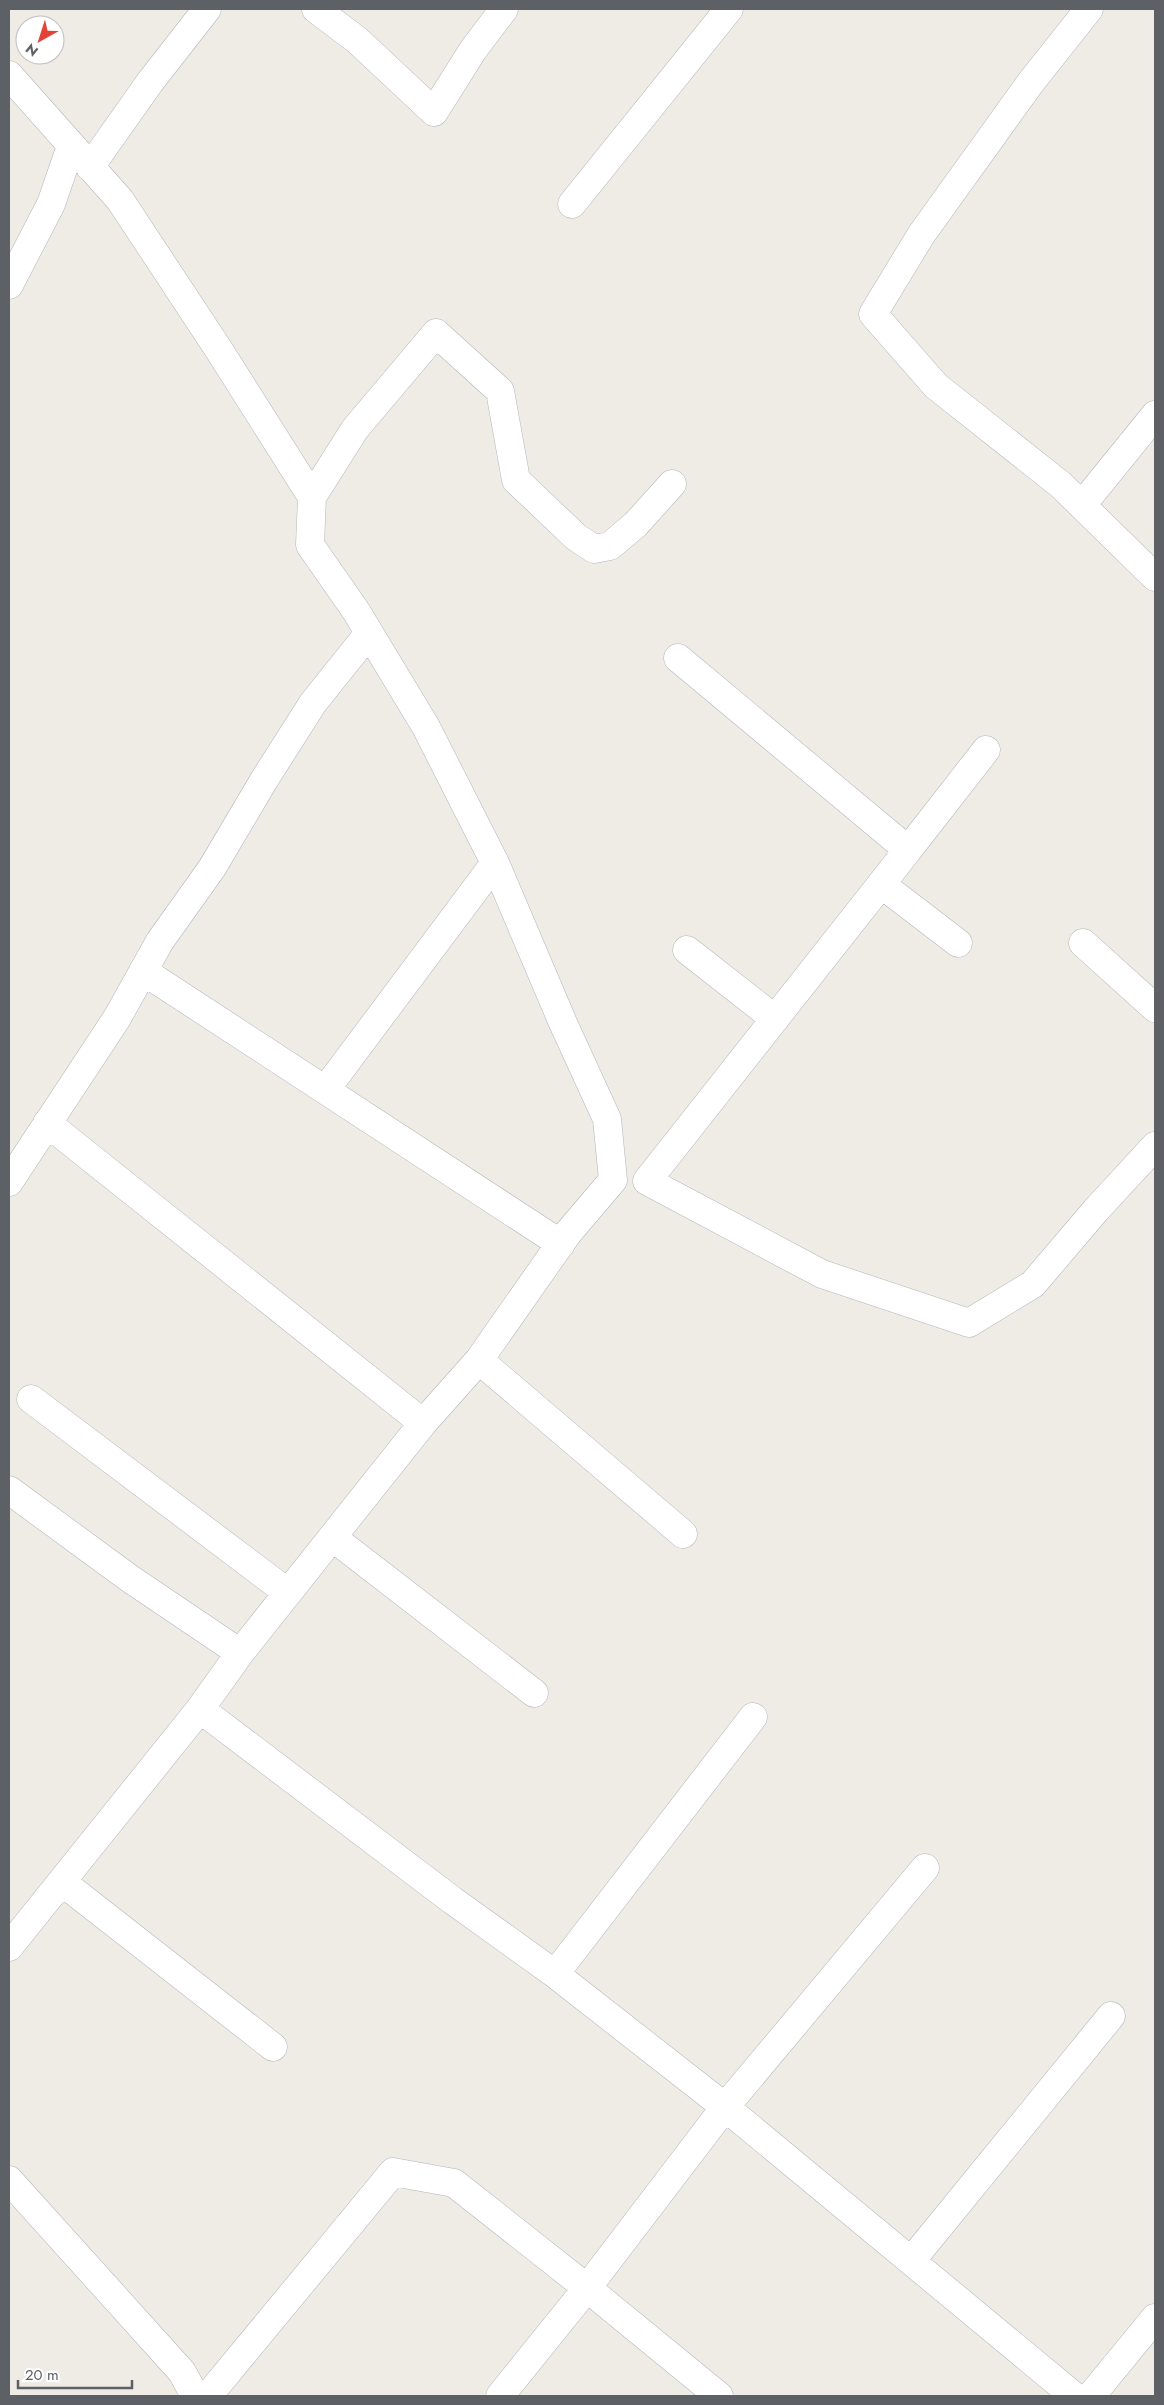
<svg xmlns="http://www.w3.org/2000/svg" width="1164" height="2405" font-family="Jost,sans-serif">
  <style>
    .lines { fill: none; stroke-linecap: round; stroke-linejoin: round }
    .minor-casing { stroke: #b2b5b9; stroke-width: 29 }
    .minor { stroke: #fff; stroke-width: 28 }
  </style>
  <rect width="100%" height="100%" fill="#eeece5"/>
  <g class="lines">
    <defs>
      <path id="minor" d="M316 9 357 40 434 112 473 50 504 9
        M1089 9 1031 82 921 235 873 314 936 386 1061 485 1155 577
        M9 75 120 200 219 350 312 497
        M90 167 150 82 207 9
        M572 204 729 9
        M9 285 51 204 71 146
        M1082 505 1155 415
        M678 658 908 850 647 1181 822 1274 969 1323 1033 1284 1096 1210 1155 1146
        M908 850 986 750
        M881 884 958 943
        M1083 943 1155 1008
        M687 950 775 1019
        M143 971 561 1244
        M326 1089 495 863
        M47 1123 423 1423
        M9 1182 117 1018 160 941 212 868 264 780 313 703 369 633
        M479 1360 683 1534
        M31 1399 287 1592
        M9 1490 129 1578 240 1653 200 1709 9 1947
        M332 1537 534 1693
        M240 1653 423 1423 479 1360 568 1233 613 1180 607 1119 563 1023 495 863 426 727 356 611 310 545 312 497 355 429 436 333 500 391 516 480 576 537 594 549 610 546 636 524 672 484
        M200 1709 452 1900 555 1974 725 2107 1074 2396
        M62 1882 273 2047
        M555 1974 753 1717
        M9 2180 182 2372 195 2396
        M911 2261 1111 2016
        M208 2396 393 2172 454 2183 587 2288 719 2396
        M500 2396 587 2288 725 2107 925 1868
        M1091 2396 1155 2318"/>
    </defs>
    <use href="#minor" class="minor-casing"/>
    <use href="#minor" class="minor"/>
  </g>
  <rect width="1164" height="2405" fill="none" stroke="#5d6065" stroke-width="20"/>
  <g transform="translate(40 40) rotate(219)"><circle r="24" fill="#ffffff" stroke="#bebfc1"/>
  <path d="M0-4L9 19L0 12L-9 19Z" fill="#e24237"/>
  <text y="-8" font-size="14" font-weight="bold" text-anchor="middle" fill="#5d6065">N</text>
  </g>
  <path d="M18 2380v8h114v-8" fill="none" stroke="#5d6065" stroke-width="2.5"/>
  <text x="25" y="2380" font-size="15" fill="#5d6065" stroke="#ffffff" stroke-width="4" paint-order="stroke">20 m</text>
</svg>
